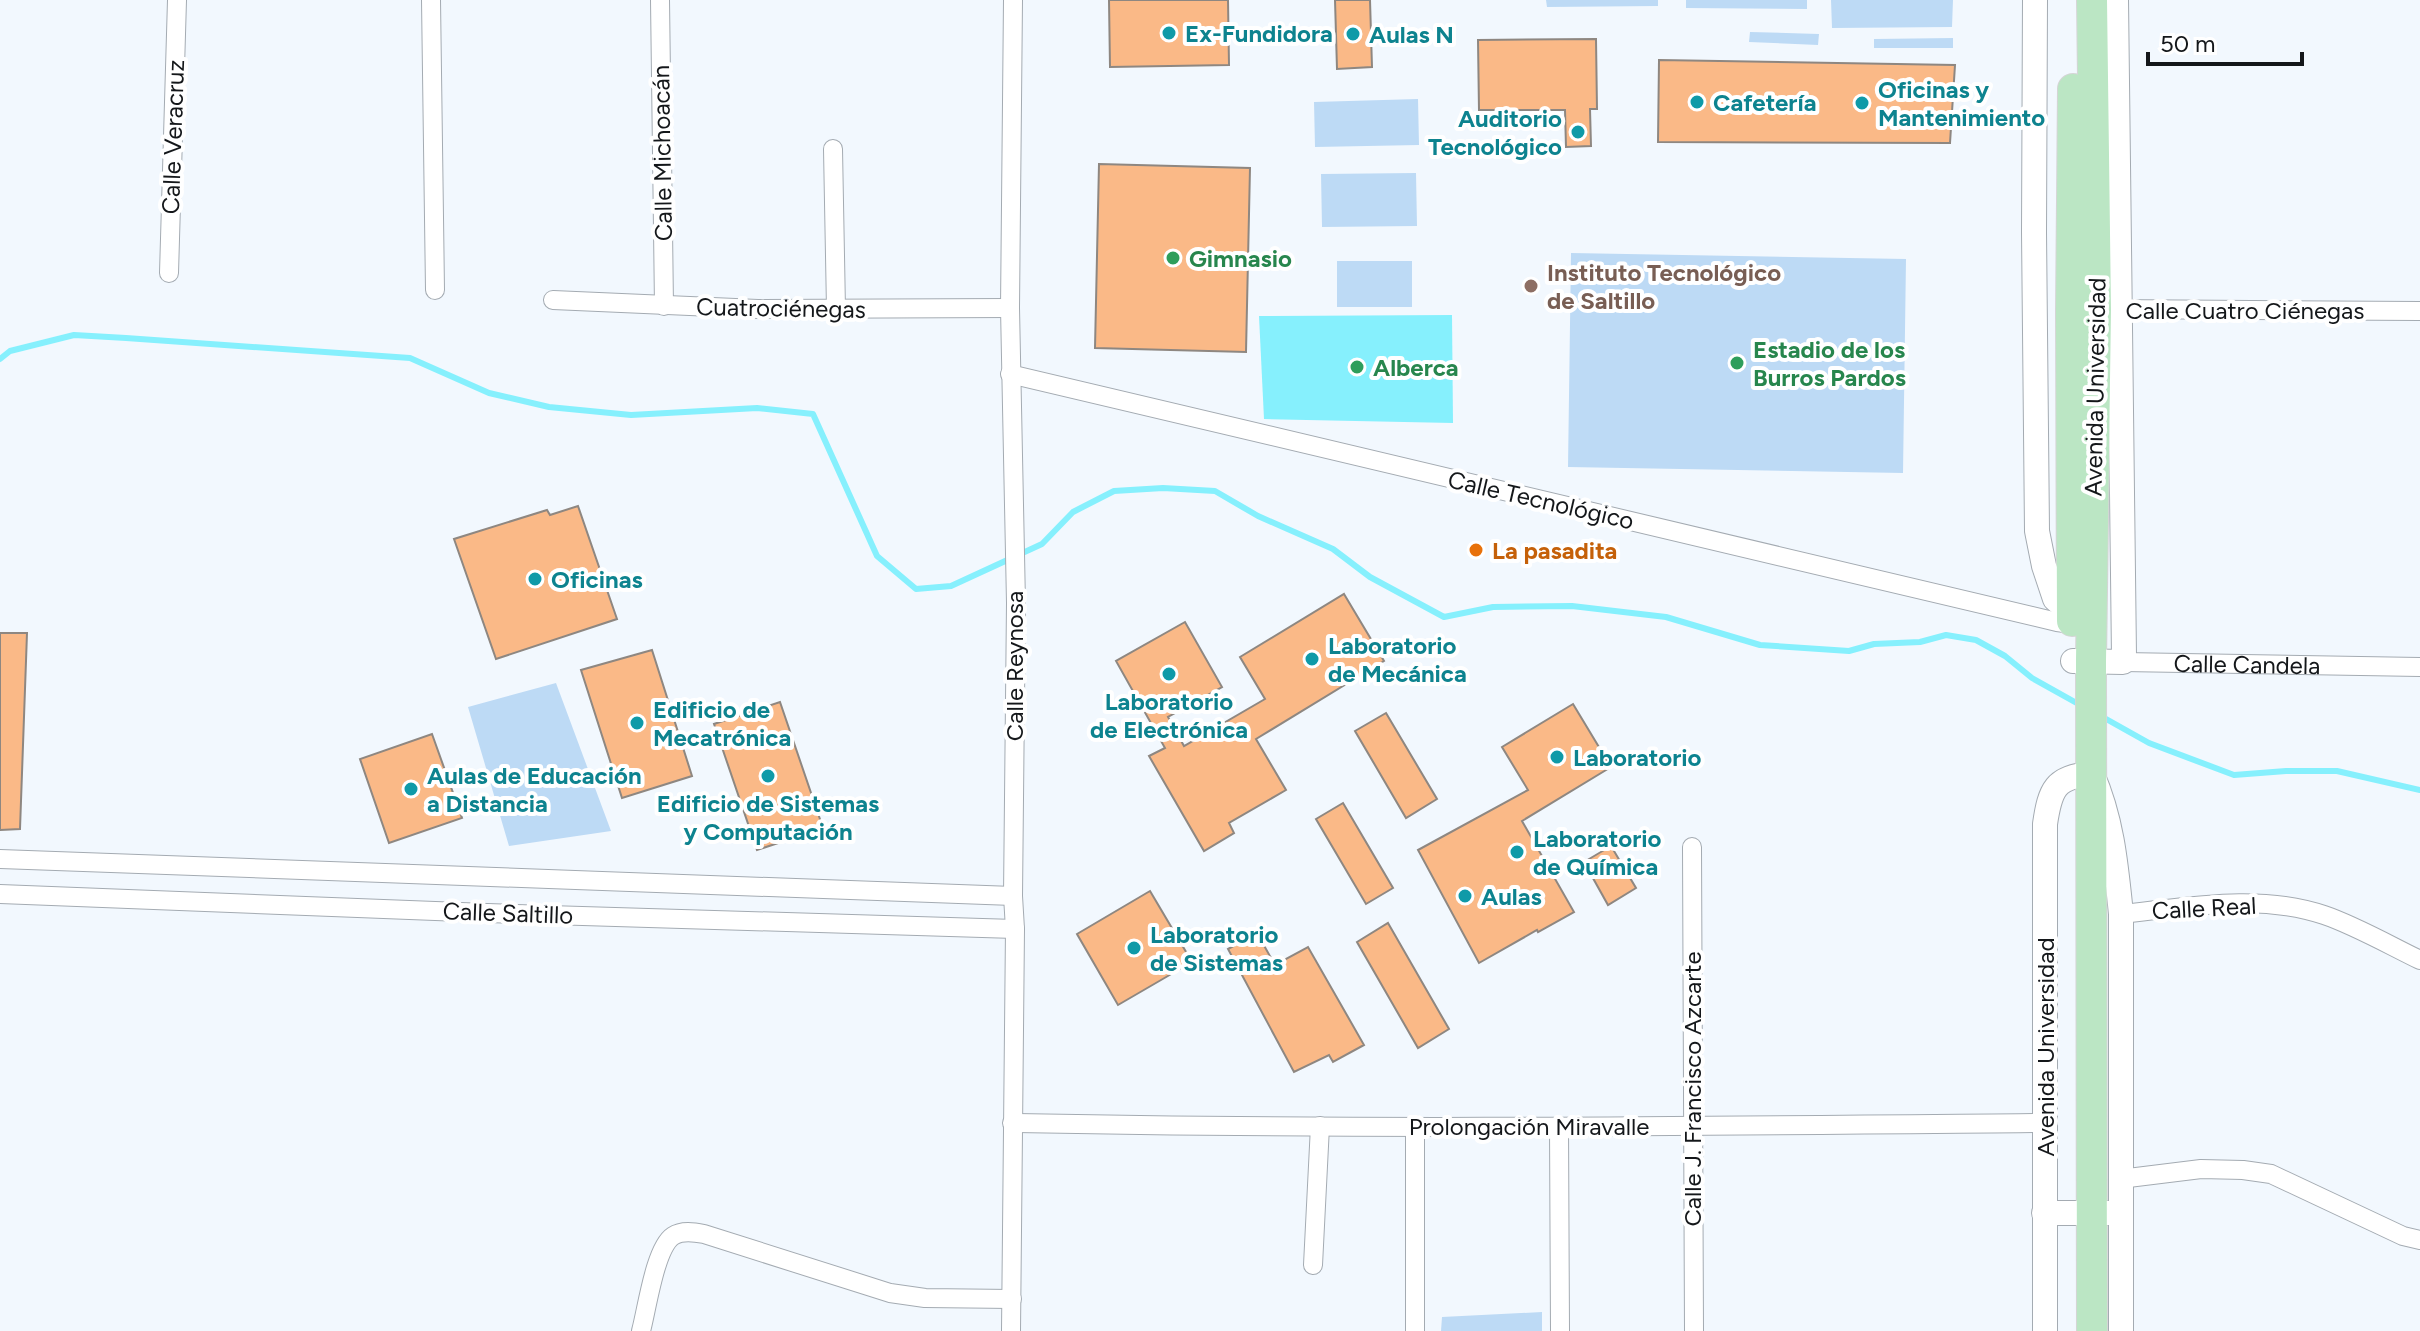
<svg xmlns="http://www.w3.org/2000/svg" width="2420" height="1331" font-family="Figtree,sans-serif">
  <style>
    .green { fill: #bddaf5 }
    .water { fill: #86f0fd }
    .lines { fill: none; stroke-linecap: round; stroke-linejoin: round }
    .stream { stroke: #86f0fd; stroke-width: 6 }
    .building { fill: #fab987; stroke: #8e8781; stroke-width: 2 }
    .minor-casing { stroke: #a4abb2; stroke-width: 20 }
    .tertiary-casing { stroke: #a4abb2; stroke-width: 26 }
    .primary-casing { stroke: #d5d5d6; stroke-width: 32 }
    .minor { stroke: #fff; stroke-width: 18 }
    .tertiary { stroke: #fff; stroke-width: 24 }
    .primary { stroke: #bbe6c4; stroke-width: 30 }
    .culture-dot { fill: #0f9aa8; stroke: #fff; stroke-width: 3 }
    .leisure-dot { fill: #2e9e5b; stroke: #fff; stroke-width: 3 }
    .education-dot { fill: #8d6e63; stroke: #fff; stroke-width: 3 }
    .food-dot { fill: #e8710a; stroke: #fff; stroke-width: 3 }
    .labels { text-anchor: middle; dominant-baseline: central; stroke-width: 8; stroke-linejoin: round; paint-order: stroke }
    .culture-label { font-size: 24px; font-weight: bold; fill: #0d838f; stroke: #fff; text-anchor: start }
    .street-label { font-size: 24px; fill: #14171a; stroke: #fff }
    .leisure-label { font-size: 24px; font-weight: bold; fill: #27864d; stroke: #fff; text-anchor: start }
    .education-label { font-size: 24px; font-weight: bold; fill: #785e54; stroke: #fff; text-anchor: start }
    .food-label { font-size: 24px; font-weight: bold; fill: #c56008; stroke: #fff; text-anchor: start }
  </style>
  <rect width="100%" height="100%" fill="#f2f8fe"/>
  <path class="green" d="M1546 0H1658V6L1547 7Z
    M1686 0H1807V9L1686 8Z
    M1831 0H1953L1952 27 1832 28Z
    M1750 32 1819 34 1818 45 1749 42Z
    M1953 38V48H1874V39Z
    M1418 99 1419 145 1315 147 1314 102Z
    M1416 173 1417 226 1322 227 1321 174Z
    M1571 253 1906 259 1903 473 1568 467Z
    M1337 261H1412V307H1337Z
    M556 683 611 831 509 846 468 707Z
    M1542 1312V1331H1441L1442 1317Z"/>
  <path class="water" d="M1452 315 1453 423 1264 419 1259 316Z"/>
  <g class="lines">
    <path class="stream" d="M0 359 10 351 74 335 126 338 410 358 489 393 549 407 631 415 757 408 813 414 877 556 916 589 951 586 1042 544 1073 512 1114 491 1163 488 1215 491 1258 516 1333 549 1370 577 1444 617 1493 607 1572 606 1666 617 1760 645 1849 651 1874 644 1920 642 1946 635 1976 640 2005 656 2032 678 2082 706
      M2099 715 2149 743 2234 775 2286 771H2337L2420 790"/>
  </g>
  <path class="building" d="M1109 0H1228L1229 65 1110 67Z
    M1335 0H1370L1372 67 1337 69Z
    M1596 39 1597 109H1590L1591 146 1566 147 1565 110H1479L1478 40Z
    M1659 60 1955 65 1950 143 1658 142Z
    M1099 164 1250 168 1246 352 1095 348Z
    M578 506 617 619 496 659 454 539 547 510 550 515Z
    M1344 594 1384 661 1256 739 1286 790 1229 823 1234 833 1204 851 1149 756 1165 748 1116 661 1185 622 1222 687 1168 717 1184 746 1265 699 1240 657Z
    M0 633H27L20 829 0 830Z
    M652 650 692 776 622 798 581 670Z
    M780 702 823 828 757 850 714 724Z
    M1573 704 1611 767 1522 821 1574 912 1538 932 1537 930 1479 963 1418 850 1528 790 1502 747Z
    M1386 713 1437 799 1406 818 1355 731Z
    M432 734 462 818 389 843 360 759Z
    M1343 803 1393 888 1366 904 1316 819Z
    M1611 846 1636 888 1608 905 1584 862Z
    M1150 891 1192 962 1118 1005 1077 934Z
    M1388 923 1449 1029 1418 1048 1357 942Z
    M1257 933 1275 965 1308 947 1364 1045 1333 1062 1329 1055 1294 1072 1228 949Z"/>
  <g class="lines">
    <defs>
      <g id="minor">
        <path d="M431 0 435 290"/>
        <path d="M660 0 664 306"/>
        <path d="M833 149 836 309"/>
        <path d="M169 273 177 0"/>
        <path d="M553 300 758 309 1010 308"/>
        <path d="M2109 309 2420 311"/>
        <path d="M1010 374 2057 622 2072 624"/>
        <path id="s1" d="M2123 662 2420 667"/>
        <path d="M1692 847 1694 1331"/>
        <path d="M0 859 1013 896"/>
        <path d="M0 894 487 913 1015 929"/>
        <path d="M2121 914C2188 907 2259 893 2324 915 2354 925 2391 946 2420 960"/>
        <path d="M1012 1123C1357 1130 1701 1126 2045 1123"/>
        <path d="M1415 1125V1331"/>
        <path d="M1559 1127 1560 1331"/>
        <path d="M2120 1179 2201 1169 2243 1170 2271 1174 2403 1236 2420 1240"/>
        <path d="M1313 1265 1320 1126"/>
        <path d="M641 1331C647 1309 655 1248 673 1236 682 1230 694 1232 704 1234L890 1293 925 1298 1012 1299"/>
        <path d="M1011 1331 1015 929 1013 896 1016 603 1010 308 1013 0"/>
      </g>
      <path id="tertiary" d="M2035 0 2034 232 2037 531 2044 566 2055 599 2071 613
        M2073 661 2123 662 2124 656 2116 0
        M2044 1213H2110
        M2045 1331V824C2050 790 2055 776 2092 774 2112 819 2116 865 2121 914V1331"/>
      <path id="primary" d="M2092 0 2096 310 2091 661 2092 1331
        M2072 621 2071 312 2073 89"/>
    </defs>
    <use href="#minor" class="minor-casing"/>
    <use href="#tertiary" class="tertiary-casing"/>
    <use href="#primary" class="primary-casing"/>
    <use href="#minor" class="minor"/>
    <use href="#tertiary" class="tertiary"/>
    <use href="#primary" class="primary"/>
  </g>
  <g class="culture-dot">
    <circle cx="1169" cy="33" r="8"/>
    <circle cx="1353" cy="34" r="8"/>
    <circle cx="1697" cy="102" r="8"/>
    <circle cx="1862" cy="103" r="8"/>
    <circle cx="1578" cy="132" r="8"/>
    <circle cx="535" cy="579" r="8"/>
    <circle cx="1312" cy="659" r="8"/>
    <circle cx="1169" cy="674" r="8"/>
    <circle cx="637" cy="723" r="8"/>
    <circle cx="1557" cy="757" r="8"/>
    <circle cx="768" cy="776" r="8"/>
    <circle cx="411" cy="789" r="8"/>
    <circle cx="1517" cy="852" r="8"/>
    <circle cx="1465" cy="896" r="8"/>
    <circle cx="1134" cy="948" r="8"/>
  </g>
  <g class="leisure-dot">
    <circle cx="1173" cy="258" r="8"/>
    <circle cx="1737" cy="363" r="8"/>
    <circle cx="1357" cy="367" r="8"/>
  </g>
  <circle class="education-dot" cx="1531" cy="286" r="8"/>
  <circle class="food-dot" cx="1476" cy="550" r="8"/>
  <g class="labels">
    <g class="culture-label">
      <text x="1185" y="33">Ex-Fundidora</text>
      <text x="1369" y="34">Aulas N</text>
      <text x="1878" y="89">Oficinas y<tspan x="1878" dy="28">Mantenimiento</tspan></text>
      <text x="1713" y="102">Cafetería</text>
      <text x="1562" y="118" text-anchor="end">Auditorio<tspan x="1562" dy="28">Tecnológico</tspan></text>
      <text x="551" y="579">Oficinas</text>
      <text x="1328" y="645">Laboratorio<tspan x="1328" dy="28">de Mecánica</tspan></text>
      <text x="1169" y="701" text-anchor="middle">Laboratorio<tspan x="1169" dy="28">de Electrónica</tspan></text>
      <text x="653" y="709">Edificio de<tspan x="653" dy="28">Mecatrónica</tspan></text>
      <text x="1573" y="757">Laboratorio</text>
      <text x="427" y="775">Aulas de Educación<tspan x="427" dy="28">a Distancia</tspan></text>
      <text x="768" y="803" text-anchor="middle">Edificio de Sistemas<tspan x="768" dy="28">y Computación</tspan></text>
      <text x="1533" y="838">Laboratorio<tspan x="1533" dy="28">de Química</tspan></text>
      <text x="1481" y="896">Aulas</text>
      <text x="1150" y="934">Laboratorio<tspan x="1150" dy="28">de Sistemas</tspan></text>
    </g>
    <g class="street-label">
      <text transform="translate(173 137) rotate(-88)">Calle Veracruz</text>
      <text transform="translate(662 153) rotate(-91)">Calle Michoacán</text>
      <text transform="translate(781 308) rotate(1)">Cuatrociénegas</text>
      <text x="2245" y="310">Calle Cuatro Ciénegas</text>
      <text transform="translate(2095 387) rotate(-89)">Avenida Universidad</text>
      <text transform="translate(1541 500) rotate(13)">Calle Tecnológico</text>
      <text stroke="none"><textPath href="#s1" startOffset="124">Calle Candela</textPath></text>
      <text transform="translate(1014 666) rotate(-90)">Calle Reynosa</text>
      <text transform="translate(2204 908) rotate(-3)">Calle Real</text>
      <text transform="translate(508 913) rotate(2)">Calle Saltillo</text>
      <text transform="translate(2045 1047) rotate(-90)">Avenida Universidad</text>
      <text transform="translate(1692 1089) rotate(-90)">Calle J. Francisco Azcarte</text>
      <text x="1529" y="1126">Prolongación Miravalle</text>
    </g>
    <g class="leisure-label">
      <text x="1189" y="258">Gimnasio</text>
      <text x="1753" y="349">Estadio de los<tspan x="1753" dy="28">Burros Pardos</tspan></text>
      <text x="1373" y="367">Alberca</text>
    </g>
    <g class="education-label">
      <text x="1547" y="272">Instituto Tecnológico<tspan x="1547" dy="28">de Saltillo</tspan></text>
    </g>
    <g class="food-label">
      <text x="1492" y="550">La pasadita</text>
    </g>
  </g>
  <path d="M2148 52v12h154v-12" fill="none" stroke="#14171a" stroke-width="4"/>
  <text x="2160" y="52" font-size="24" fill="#14171a" stroke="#ffffff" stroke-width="6" paint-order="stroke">50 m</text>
</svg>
